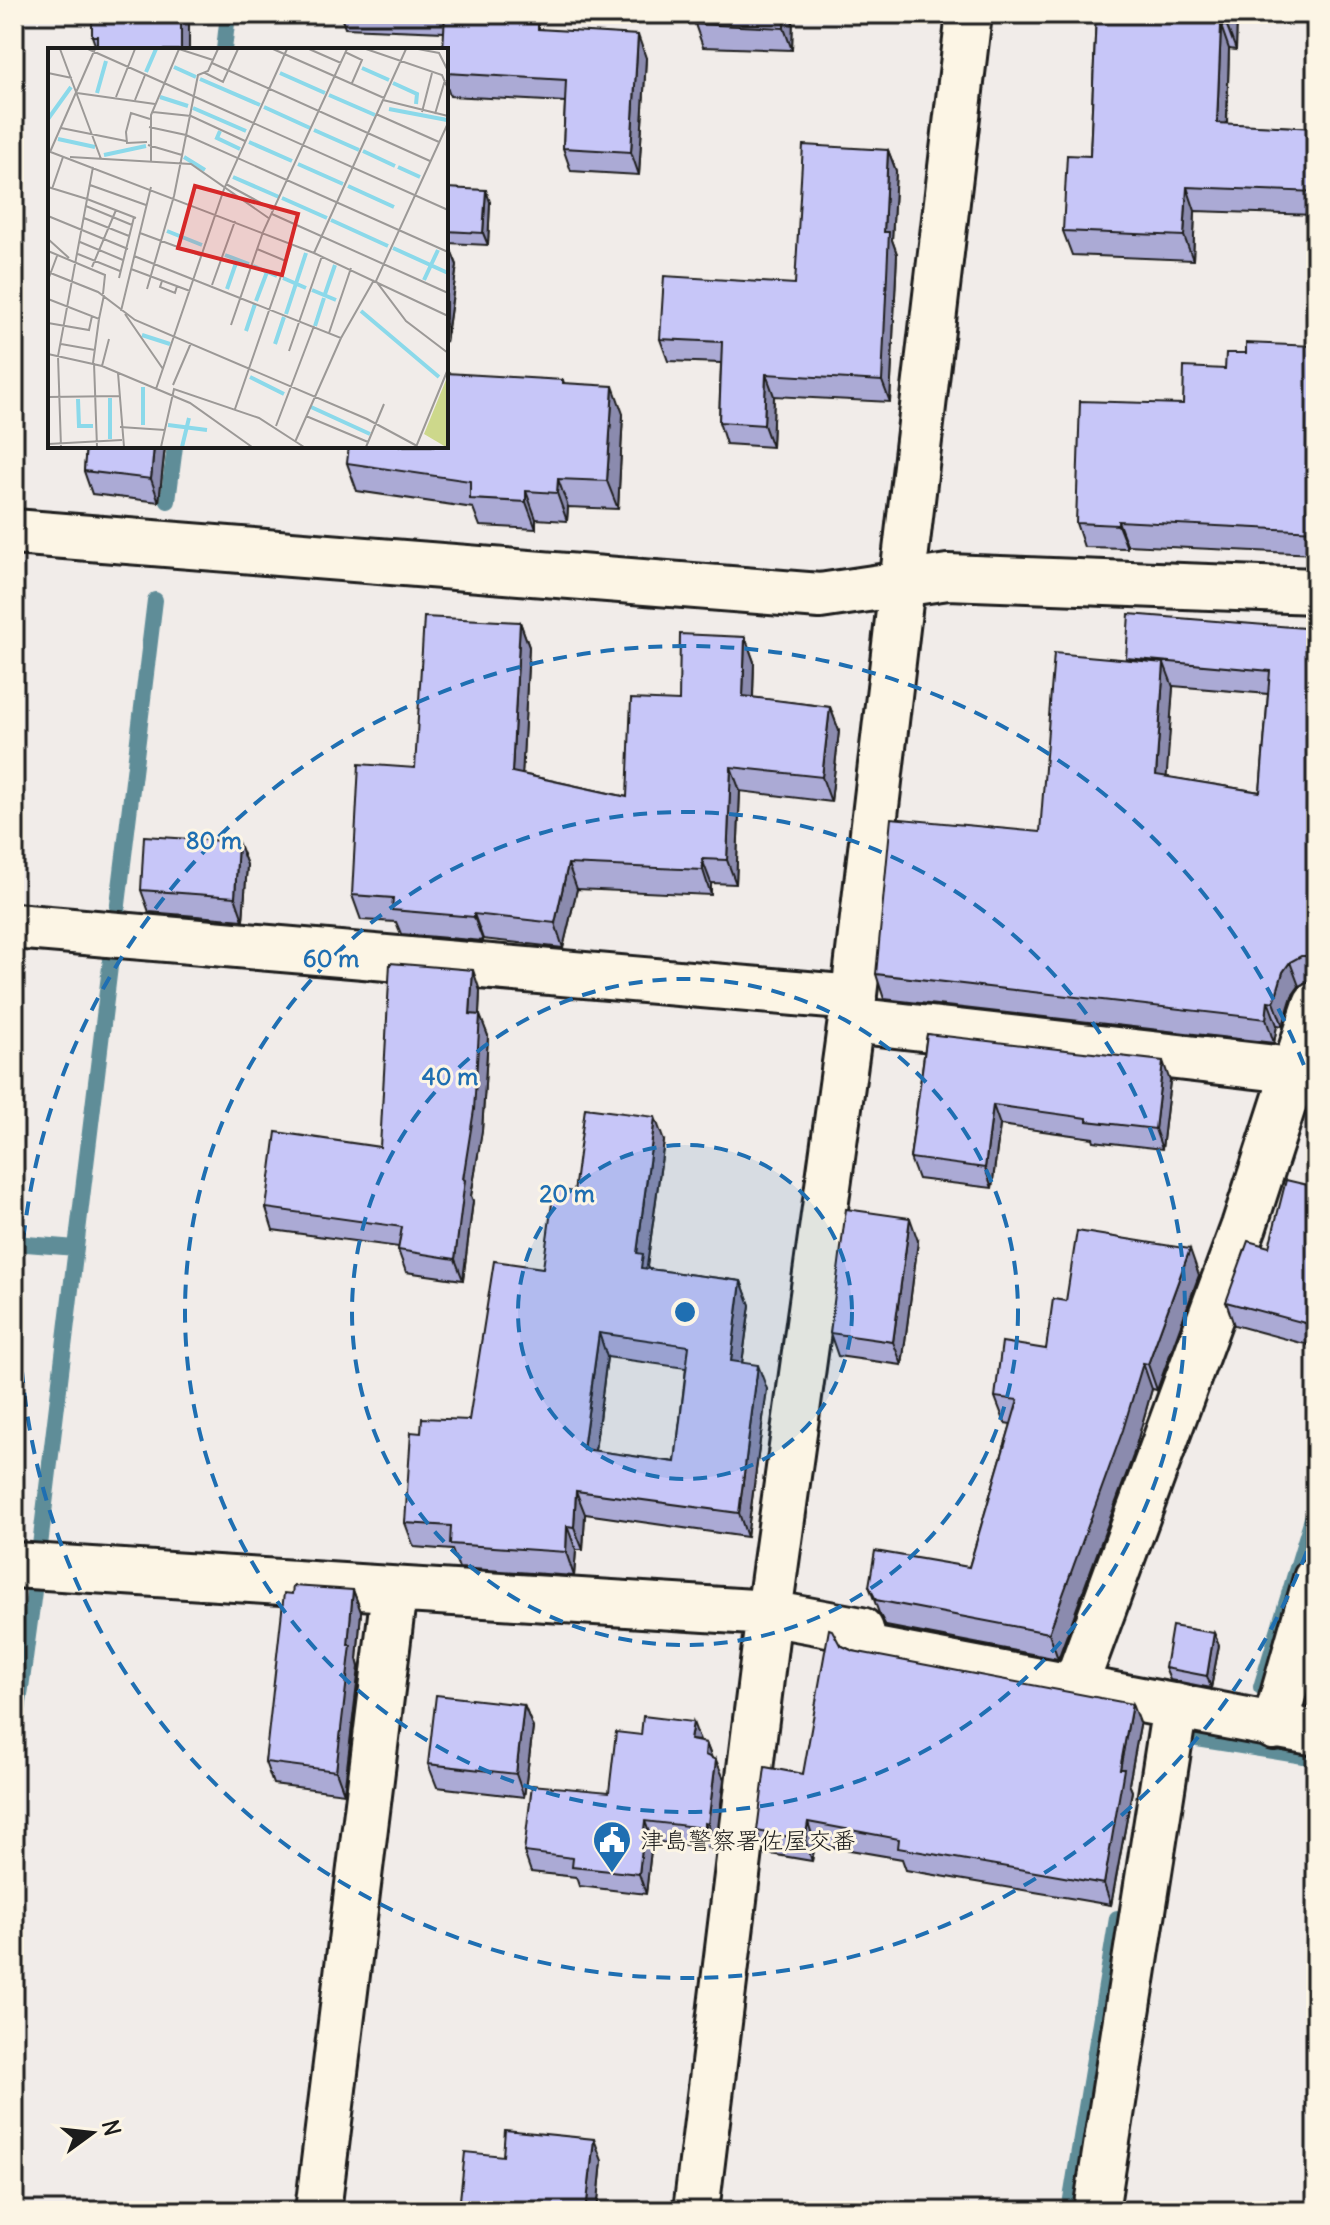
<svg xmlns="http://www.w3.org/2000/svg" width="1330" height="2225" font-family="Delius,'Klee One',sans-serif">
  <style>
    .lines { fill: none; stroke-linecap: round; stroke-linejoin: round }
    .stream { stroke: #5f8d98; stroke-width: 16 }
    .minor-casing { stroke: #1c1c1c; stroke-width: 50 }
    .minor { stroke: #fcf5e5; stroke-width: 44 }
    .wall { fill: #abaad5; stroke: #1c1c1c; stroke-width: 2; fill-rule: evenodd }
    .shaded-wall { fill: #8b8bae; stroke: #1c1c1c; stroke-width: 2 }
    .building { fill: #c7c6f8; stroke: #1c1c1c; stroke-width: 2; fill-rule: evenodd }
    .ring { fill: none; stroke: #1f6fb2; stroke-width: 4; stroke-dasharray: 14 10 }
    .labels { text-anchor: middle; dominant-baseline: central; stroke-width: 6; stroke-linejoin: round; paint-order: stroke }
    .poi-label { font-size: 24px; fill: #1c1c1c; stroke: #fcf5e5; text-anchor: start }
    .inset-river { fill: none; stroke: #8bd9ea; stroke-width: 4 }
    .inset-road { fill: none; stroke: #9c9997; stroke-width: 2 }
    .view { fill: #d62828; fill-opacity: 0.15; stroke: #d62828; stroke-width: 4 }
    .inset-edge { fill: none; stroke: #1c1c1c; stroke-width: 4 }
    .centre { fill: #1f6fb2; stroke: #fcf5e5; stroke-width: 4 }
    .ring-label { font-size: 24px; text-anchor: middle; font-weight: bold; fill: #1f6fb2; stroke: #fcf5e5; stroke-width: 6; stroke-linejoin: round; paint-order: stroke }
  </style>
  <rect width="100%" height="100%" fill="#f1ece9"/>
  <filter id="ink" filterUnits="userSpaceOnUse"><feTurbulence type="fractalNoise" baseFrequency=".0125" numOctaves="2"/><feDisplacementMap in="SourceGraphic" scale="16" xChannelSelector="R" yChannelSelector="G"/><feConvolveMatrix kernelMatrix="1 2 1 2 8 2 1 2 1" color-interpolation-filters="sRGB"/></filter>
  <g filter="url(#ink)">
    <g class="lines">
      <path class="stream" d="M224 50 228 14
        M168 501 175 446
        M116 921 155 600
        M14 1243 76 1248
        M39 1554 112 950
        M1261 1687 1316 1505
        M1191 1738 1316 1758
        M14 1740 35 1584
        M1069 2211 1117 1918"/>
      <defs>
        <path id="minor" d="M14 532 820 596 948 577 1316 591
          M14 926 854 998
          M851 1020 1292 1070
          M14 1565 769 1613 861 1630 865 1648 1316 1733
          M1075 1686 1244 1226 1316 1004
          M1274 1727 1316 1579
          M318 2211 394 1591
          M696 2211 769 1613 851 1020 969 14
          M1096 2211 1175 1706"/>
      </defs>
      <use href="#minor" class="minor-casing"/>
      <use href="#minor" class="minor"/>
    </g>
    <path class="wall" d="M189 14 97 50 92 36Z
      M340 14H505V22L540 29 646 58 639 175 571 171 563 148 565 102 450 96 446 84V50L444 32 345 28Z
      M793 14 792 50 703 47 695 24Z
      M1096 14H1237L1236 50 1229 49 1227 124 1316 128V215L1195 211 1193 260 1072 255 1063 231 1090 156Z
      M888 150 896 171 892 240 897 254 890 402 774 396 772 447 726 444 719 422 721 363 668 361 660 339 795 284Z
      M446 188 490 202 488 245 448 243 457 265 446 342Z
      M1316 320V554L1127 545V548L1084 547 1076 523 1183 404 1246 353 1315 346Z
      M563 380 564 383 623 414 618 509 568 507 567 521 536 519V529L480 526 473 508 357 491 347 463Z
      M86 446H165L159 502 92 494 84 471Z
      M520 622 529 647 522 774 627 797 679 701 745 637 754 662 753 698 830 707 839 731 831 802 740 791 736 884 711 883V895L577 889 563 948 483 939V941L401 934 396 922 361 920 352 895 415 768Z
      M1316 629V980H1310L1299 986 1292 996 1283 1026 1277 1025 1274 1043 884 999 876 974 1040 832 1127 660 1126 658ZM1173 686 1268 694 1260 792 1166 777Z
      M238 842 247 865 243 920 149 912 141 890Z
      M480 991 479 1014 488 1036 482 1131 471 1196 473 1201 463 1280 406 1272 398 1250 399 1247 273 1230 266 1208 380 1147Z
      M927 1034 1170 1081 1162 1149 1094 1141 1093 1138 1000 1125 992 1188 918 1179 910 1158Z
      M664 1141 647 1266 648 1269 741 1281 750 1305 742 1363 767 1389 747 1537 585 1514 583 1550H576L574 1576 459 1568 452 1550 414 1547 405 1523 421 1433 469 1420 543 1268 574 1192ZM607 1357 686 1368 675 1462 595 1451Z
      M1316 1187V1347L1234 1325 1226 1302Z
      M918 1241 902 1365 838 1356 830 1333Z
      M1199 1275 1157 1390 1152 1389 1133 1456 1058 1659 886 1626 879 1613 869 1586 969 1567 1011 1424 1005 1423 995 1397 1046 1349 1066 1301Z
      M353 1590 361 1612 357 1659 359 1667 344 1793 273 1784 265 1762 292 1594Z
      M1214 1633 1219 1645 1211 1688 1170 1680 1165 1668Z
      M840 1645 853 1651 1140 1725 1129 1784 1132 1791 1111 1905 906 1870 902 1859 815 1844 812 1861 765 1853 757 1831 803 1774Z
      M524 1705 533 1728 524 1797 437 1787 428 1764Z
      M700 1742 706 1743 712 1758 724 1779 716 1844 712 1843 711 1848 652 1841 646 1894 579 1886 576 1877 531 1872 524 1852 609 1792Z
      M503 2156 602 2161 597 2211H464L460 2200Z"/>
    <path class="shaded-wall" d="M181 14H189V50H181Z
      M496 14H505L504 45 496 22Z
      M784 14H793L792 50 784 28Z
      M1228 14H1237L1236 50 1227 26Z
      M1221 26 1229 49 1226 147 1217 123Z
      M638 35 646 58 639 175 631 152Z
      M888 150 896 171 892 240 897 254 890 402 882 381 884 232Z
      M1187 187 1195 211 1193 260 1184 236Z
      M486 190 490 202 488 245 483 233Z
      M446 238 457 265 446 342Z
      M766 374 774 396 772 447 764 425Z
      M613 386 623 414 618 509 607 481Z
      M154 446H165L159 502 151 479Z
      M558 479 568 507 567 521 557 493Z
      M526 491 536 519V529L526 502Z
      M1118 521 1127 545V548L1118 525Z
      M520 622 529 647 521 797 512 772Z
      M745 637 754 662 752 721 743 696Z
      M1164 663 1173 687 1165 800 1156 775Z
      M830 707 839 731 831 802 822 777Z
      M731 767 740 791 736 884 727 860Z
      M238 842 247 865 243 920 235 897Z
      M702 859 711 883V895L703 870Z
      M568 864 577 889 563 948 555 923Z
      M474 914 483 939V941L474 917Z
      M1290 962 1299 986 1292 996 1283 1026 1274 1002 1283 972Z
      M473 970 480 991 478 1035 470 1014Z
      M1268 1001 1277 1025 1274 1043 1266 1019Z
      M480 1015 488 1036 482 1131 471 1196 473 1201 463 1280 455 1259Z
      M1163 1061 1170 1081 1162 1149 1155 1129Z
      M993 1105 1000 1125 992 1188 985 1168Z
      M655 1117 664 1141 647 1266 651 1277 641 1268 637 1253Z
      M910 1218 918 1241 902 1365 893 1342Z
      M1190 1249 1199 1275 1157 1390 1148 1364Z
      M741 1281 750 1305 739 1385 731 1361Z
      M599 1333 607 1357 592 1473 583 1449Z
      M1143 1363 1152 1389 1133 1456 1058 1659 1049 1633Z
      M758 1365 767 1389 747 1537 739 1513Z
      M576 1491 585 1514 583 1550 574 1527Z
      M567 1526 576 1550 574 1576 566 1552Z
      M353 1590 361 1612 357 1659 359 1667 344 1793 336 1771Z
      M1214 1633 1219 1645 1211 1688 1207 1676Z
      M1132 1704 1140 1725 1129 1784 1132 1791 1111 1905 1104 1884 1120 1769Z
      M524 1705 533 1728 524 1797 516 1774Z
      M693 1722 700 1741 690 1740Z
      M706 1743 713 1762 705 1755Z
      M716 1760 724 1779 716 1844 708 1824Z
      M645 1821 652 1841 646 1894 639 1874Z
      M808 1822 815 1844 812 1861 805 1840Z
      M705 1823 712 1843 711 1848 704 1828Z
      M594 2139 602 2161 597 2211H586Z"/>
    <path class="building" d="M92 14H181V50H97V36H92Z
      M445 14H496V22L538 24V29L638 35 631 152 563 148 566 80 446 73V50H443Z
      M695 14H784V28L695 24Z
      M1096 14H1228L1227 26H1221L1217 123 1316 128V192L1187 187 1184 236 1063 231 1067 155 1090 156Z
      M803 145 888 150 884 232H889L882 381 766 374 764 425 719 422 722 342 660 339 664 276 795 284Z
      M446 188 486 190 483 233 446 231Z
      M1316 320V531L1118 521V525L1076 523 1080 401 1183 404 1184 367 1225 369 1226 353H1246V343L1315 346Z
      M446 373 563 380V383L613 386 607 481 558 479 557 493 526 491V502L470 499V481L347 463 349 446H446Z
      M86 446H154L151 479 84 471Z
      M1129 614 1316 629V957L1314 956H1301L1290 962 1283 972 1274 1002 1268 1001 1266 1019 876 974 891 818 1040 832 1054 653 1164 663 1156 775 1260 792 1270 671 1126 658Z
      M424 617 520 622 512 772 627 797 631 699 679 701 680 634 745 637 743 696 830 707 822 777 731 767 727 860 702 859 703 870 568 864 555 923 474 914V917L392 910 393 898 352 895 359 764 415 768Z
      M144 836 238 842 235 897 141 890Z
      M390 963 473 970 470 1014 480 1015 474 1110 463 1179 465 1180 455 1259 398 1250 402 1227 266 1208 276 1132 380 1147Z
      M927 1034 1163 1061 1155 1129 1087 1121V1118L993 1105 985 1168 910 1158Z
      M585 1108 655 1117 637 1253 643 1254 641 1268 741 1281 731 1361 758 1365 739 1513 576 1491 574 1527 567 1526 566 1552 450 1544 451 1526 405 1523 411 1432 421 1433 422 1418 469 1420 494 1261 543 1268 554 1189 574 1192ZM599 1333 689 1346 675 1462 583 1449Z
      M1286 1180 1316 1187V1326L1226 1302 1248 1241 1269 1247Z
      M846 1209 910 1218 893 1342 830 1333Z
      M1077 1231 1190 1249 1148 1364 1143 1363 1123 1430 1049 1633 876 1600 869 1586 875 1551 969 1567 1018 1400 995 1397 1002 1342 1046 1349 1053 1299 1066 1301Z
      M293 1586 353 1590 348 1645H351L336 1771 265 1762 284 1593 292 1594Z
      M1172 1626 1214 1633 1207 1676 1165 1668Z
      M829 1629 832 1630 840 1645 853 1651 1132 1704 1120 1769H1124L1104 1884 898 1848 899 1839 808 1822 805 1840 757 1831 765 1767 803 1774Z
      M436 1695 524 1705 516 1774 428 1764Z
      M643 1716 693 1722 690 1740 706 1743 705 1755 716 1760 708 1824 705 1823 704 1828 645 1821 639 1874 572 1867 573 1858 524 1852 532 1785 609 1792 616 1732 641 1735Z
      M505 2130 594 2139 586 2211H465L466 2201 460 2200 465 2152 503 2156Z"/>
  </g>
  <circle cx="685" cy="1312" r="167" fill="#1f6fb2" fill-opacity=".12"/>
  <g class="ring">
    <circle cx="685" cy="1312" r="167"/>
    <circle cx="685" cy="1312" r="333"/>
    <circle cx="685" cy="1312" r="500"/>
    <path d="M1315 1529A666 666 0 1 1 1315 1095"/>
  </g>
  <defs>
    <symbol id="civic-pin" viewBox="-11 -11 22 30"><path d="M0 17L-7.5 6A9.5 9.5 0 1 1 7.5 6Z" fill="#1f6fb2" stroke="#fcf5e5"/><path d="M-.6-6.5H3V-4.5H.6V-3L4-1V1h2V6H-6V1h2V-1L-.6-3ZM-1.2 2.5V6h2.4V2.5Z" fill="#fff"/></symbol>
  </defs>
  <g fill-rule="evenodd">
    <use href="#civic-pin" x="590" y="1818" width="44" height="60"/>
  </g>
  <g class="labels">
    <g class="poi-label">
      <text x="640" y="1840">津島警察署佐屋交番</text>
    </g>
  </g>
  <g transform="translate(48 48)">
    <rect width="400" height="400" fill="#f1ece9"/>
    <path d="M400 327V399H398L376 386Z" fill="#cdd88b"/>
    <path class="inset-river" d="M126 19 148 29M314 20 341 32M98 24 108 1M232 25 277 45M152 31 212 57M345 35 369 46 368 56M49 45 58 13M281 47 327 67M112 49 140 58M216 59 262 80M145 60 198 83M341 61 399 72M0 71 23 39M266 82 311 102M172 83 169 90 192 101M10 91 47 99M201 94 244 113M315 103 347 118M56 107 98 98M136 109 157 122M250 116 295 136M350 119 372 129M185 129 231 149M300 138 346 159M234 150 279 170M283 172 340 198M119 183 154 197M345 200 400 225M177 207 201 216M205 218 229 228M235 230 258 240M376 232 390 202M179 241 189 212M264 242 288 252M277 246 287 217M208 253 219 224M313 263 391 329M238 266 258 205M267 278 276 250M198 283 207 256M94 287 122 296M227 296 236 269M202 329 236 346M95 339V377M62 350V391M30 351 31 378H45M263 359 322 386M120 377 159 382M134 399 141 370"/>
    <path class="inset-road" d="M12 1 53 111M40 1 400 162M225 1 336 50M261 1 293 15M318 1 394 27 400 41M370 1 391 5 400 23M297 4 314 12 304 35M164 15 382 113M0 25 24 30M157 25 175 34 190 1M29 45 107 56M68 49 87 1M87 52 97 27M335 52 400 68M105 64 143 68 197 93M374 64 384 25M328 66 391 94M387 66 397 32M400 75 328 233 358 273 400 305M101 79 138 87 400 204M13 80 78 93M99 94 79 95 78 84 83 65 102 71M100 97 134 107M0 103 266 205 400 268M2 104 47 1M22 109 143 116 222 171M103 113V67L131 1 165 12M178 136 226 162M42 137 98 157M0 139 39 151M4 141 15 109M126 148 150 27 160 23 170 1M39 151 88 170M38 158 84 177M224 166 400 245M0 168 34 182M36 170 81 188M34 182 80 201M92 185 154 208M0 191 21 210M32 194 75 212M209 201 238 213M0 203 57 227 55 246M266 205 358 1M30 206 72 223M86 208 293 290 247 394M44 219 68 162M83 221 142 243M0 224 50 244 87 272 319 371 371 399M71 230 86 169M0 232 9 208M114 233 112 239 127 245 129 238M164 237 187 173M99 241 126 148M0 251 51 271 56 247M73 263 103 139M77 266 115 321M0 275 41 282 44 268M183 277 215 184 299 1M281 285 303 220M293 290 326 232M13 296 47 302M241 303 274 208M0 306 54 318 142 355 204 399M45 315 51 271M46 315 49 399M54 318 61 291M70 325 76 399M125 337 143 295M108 341 176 141 239 1M0 349 72 348M187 361 244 196M258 368 320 394M228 378 266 278M72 379 117 382M0 396 74 392M13 399 10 308 45 119M113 399 126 341 211 370 256 399M318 399 336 356M368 399 400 321"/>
    <path class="view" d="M147 138 250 166 234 227 130 200Z"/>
    <rect width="400" height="400" class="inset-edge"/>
  </g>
  <circle cx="685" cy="1312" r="12" class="centre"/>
  <g class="ring-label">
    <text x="214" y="849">80 m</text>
    <text x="331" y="967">60 m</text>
    <text x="450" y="1085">40 m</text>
    <text x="567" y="1202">20 m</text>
  </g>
  <rect width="1330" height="2225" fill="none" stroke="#fcf5e5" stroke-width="48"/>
  <rect x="24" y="24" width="1282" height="2177" fill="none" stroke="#1c1c1c" stroke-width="3" filter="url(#ink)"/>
  <g transform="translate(92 2133) rotate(75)" stroke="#fcf5e5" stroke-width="6" paint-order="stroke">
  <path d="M0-6L14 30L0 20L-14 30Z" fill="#1c1c1c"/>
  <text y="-12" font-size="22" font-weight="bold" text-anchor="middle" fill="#1c1c1c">N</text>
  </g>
</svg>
